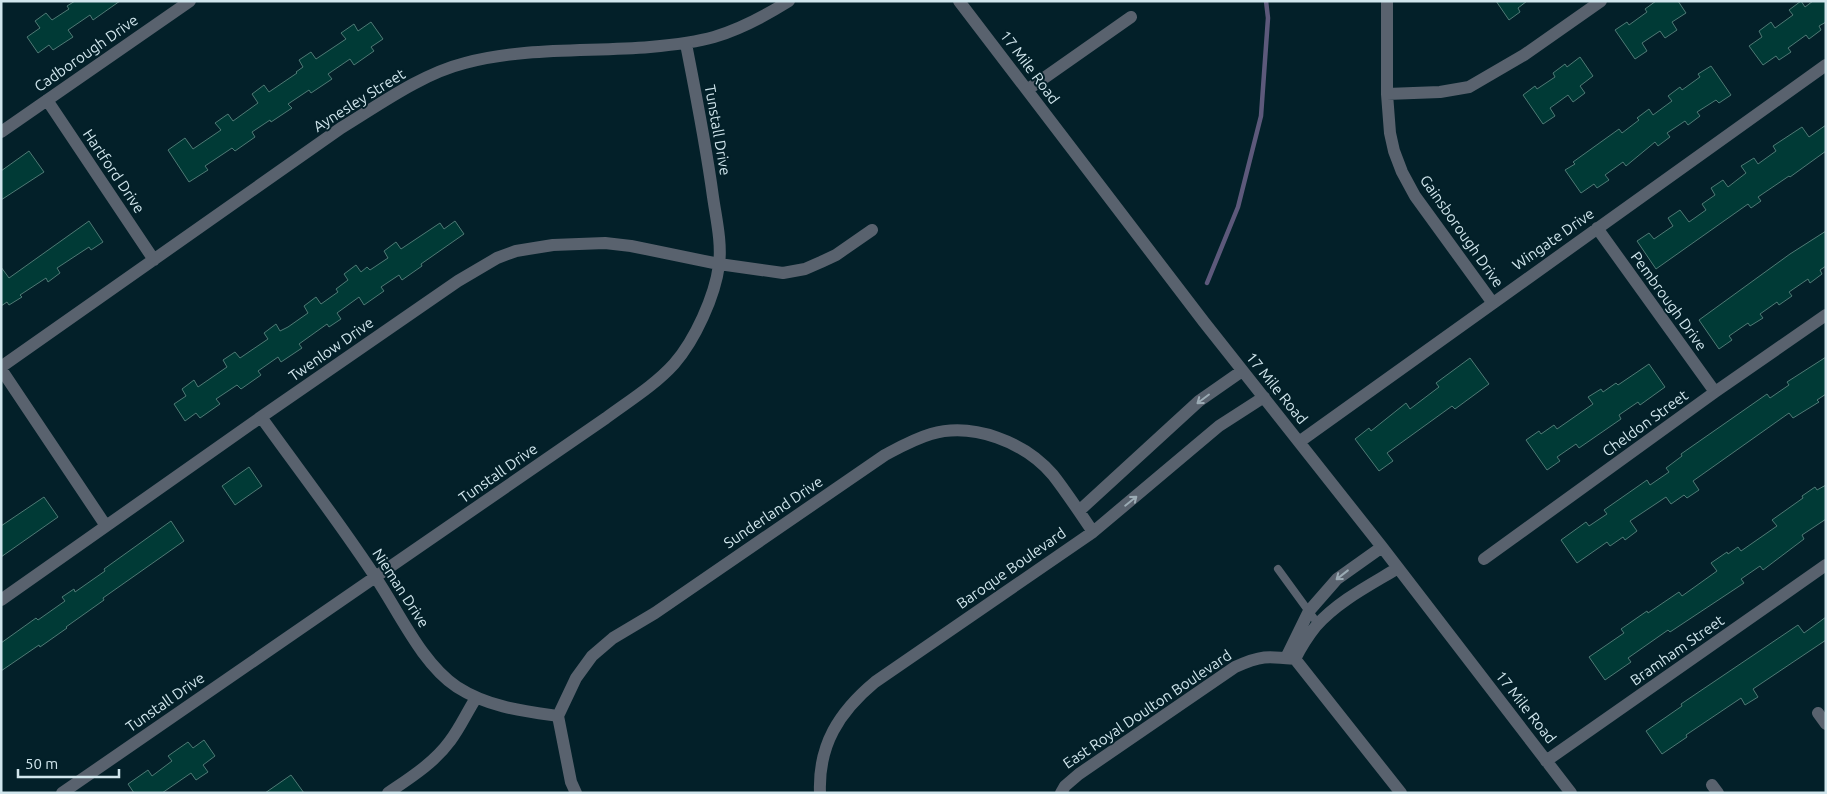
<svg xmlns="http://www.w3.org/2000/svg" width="1827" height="794" font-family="Ubuntu,sans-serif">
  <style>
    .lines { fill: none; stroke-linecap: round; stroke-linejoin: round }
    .stream { stroke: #5d597b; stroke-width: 4.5 }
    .building { fill: #003a36; stroke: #4f7a75 }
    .service { stroke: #59626e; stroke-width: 8 }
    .minor { stroke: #59626e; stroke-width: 12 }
    .oneway { stroke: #9babb4 }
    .labels { text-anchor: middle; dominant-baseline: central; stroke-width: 4; stroke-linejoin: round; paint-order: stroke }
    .street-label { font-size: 15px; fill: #d1e6ed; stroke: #032029 }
  </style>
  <rect width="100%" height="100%" fill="#032029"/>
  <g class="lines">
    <path class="stream" d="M1207 283 1238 207 1261 116 1268 18 1266 1"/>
  </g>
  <path class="building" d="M75 1H120L93 20 90 15 68 30 73 37 53 50 49 45 38 53 27 37 40 28 35 21 46 13 52 20 69 9 67 6Z
    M1496 1H1527L1518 8 1520 12 1509 20Z
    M1656 1H1678L1686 13 1672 22 1677 30 1665 38 1660 31 1642 43 1647 51 1635 59 1615 30 1627 22 1629 25 1647 12 1645 9Z
    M1801 1 1805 7 1813 1H1826V22L1819 26 1821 30 1809 39 1806 35 1788 48 1791 52 1779 60 1776 56 1763 65 1749 46 1762 37 1759 31 1771 22 1775 28 1793 15 1789 10Z
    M371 22 383 39 371 47 374 51 354 65 350 59 328 74 332 79 311 93 309 90 288 104 292 108 271 122 270 120 252 132 255 137 235 151 232 148 205 166 208 170 189 182 168 150 185 138 193 149 221 130 215 123 228 114 233 121 258 103 252 94 264 85 269 92 297 73 296 72 303 67 299 60 311 52 316 59 346 39 341 33 354 24 358 31Z
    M1580 57 1593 76 1580 86 1585 93 1573 102 1568 95 1550 108 1555 116 1543 124 1523 95 1535 86 1537 89 1555 77 1553 73 1565 64 1567 67Z
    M1711 66 1731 95 1719 103 1716 100 1697 112 1700 116 1688 125 1685 121 1667 133 1670 137 1658 146 1655 142 1626 166 1623 162 1605 175 1609 180 1597 188 1594 184 1581 193 1565 170 1575 164 1573 162 1619 129 1622 133 1639 120 1637 118 1649 109 1653 115 1672 101 1668 96 1680 87 1682 90 1700 77 1698 74Z
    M1826 125V151L1790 177 1789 176 1758 197 1761 201 1751 208 1748 204 1656 269 1637 241 1649 233 1654 239 1673 226 1668 218 1680 210 1689 222 1706 210 1702 204 1715 195 1711 188 1723 180 1728 187 1746 173 1741 166 1754 158 1758 164 1776 151 1773 146 1802 127 1809 137Z
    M29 151 44 172 1 200V171Z
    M89 221 103 242 91 250 89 247 57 268 60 273 48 282 46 278 20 295 22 297 9 305 7 302 1 306V267L9 278Z
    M455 221 464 234 421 264 422 266 402 280 399 275 381 287 384 291 364 305 359 297 337 313 341 319 329 327 327 324 299 344 302 348 281 362 278 357 258 371 261 375 241 389 237 385 216 399 220 404 200 418 196 413 185 421 174 404 186 396 182 389 194 380 198 387 227 367 223 360 235 352 240 358 268 339 264 333 276 324 280 331 288 327 308 313 304 306 316 297 321 304 338 292 336 289 348 280 344 274 356 265 361 272 367 267 370 270 388 258 384 251 396 242 401 249 440 223 444 229Z
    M1826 231V266L1820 270 1822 274 1810 283 1808 279 1789 292 1792 296 1779 305 1777 302 1760 314 1763 318 1750 326 1748 323 1729 336 1732 340 1719 349 1699 320 1790 254Z
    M1826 357V394L1817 400 1819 402 1793 418 1789 413 1693 481 1699 490 1687 498 1684 495 1671 504 1666 497 1630 521 1637 531 1625 540 1623 537 1610 546 1607 542 1577 563 1561 540 1586 522 1589 526 1607 514 1604 510 1647 480 1650 485 1669 472 1666 468 1682 456 1681 454 1767 394 1770 398 1789 385 1787 382Z
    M1470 358 1489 384 1455 409 1452 406 1387 453 1393 461 1379 471 1355 439 1369 428 1371 431 1406 403 1410 409 1439 387 1436 383Z
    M1649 364 1665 387 1640 405 1638 402 1619 415 1621 419 1579 448 1576 444 1557 457 1560 461 1547 470 1526 440 1539 431 1541 434 1554 425 1557 429 1593 404 1588 397 1601 389 1603 392 1616 383 1618 385Z
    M249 467 262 486 235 505 222 486Z
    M1826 485V519L1802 535 1804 539 1763 570 1760 566 1741 579 1744 583 1670 632 1668 630 1628 658 1631 662 1605 680 1589 657 1624 633 1621 629 1647 611 1648 613 1679 592 1682 596 1717 571 1711 563 1727 552 1728 554 1738 547 1741 551 1777 526 1772 520 1803 498 1802 496 1815 487 1817 490Z
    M44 497 58 517 1 557V526Z
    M171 521 184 541 103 598 104 600 66 627 67 628 40 647 39 645 1 671V643L36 618 38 620 65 601 62 597 74 589 75 592 105 571 104 569Z
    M1826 617V640L1753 689 1758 697 1745 705 1741 698 1686 735 1687 737 1662 754 1646 731 1682 706 1681 704 1798 625 1804 633Z
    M204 740 215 756 203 765 208 772 196 780 191 773 162 793H134L128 784 148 770 152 776 172 761 168 756 188 742 193 748Z
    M291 775 304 793H265Z"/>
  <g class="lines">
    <path class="service" d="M1278 569 1318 624"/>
    <path class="minor" d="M959 1 1204 322 1382 547 1571 793
      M1387 1V94L1390 133 1394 151 1402 172 1415 196 1492 302
      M1027 90 1131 17
      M1387 94 1440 92 1469 87 1524 55 1601 1
      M47 100 154 260
      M1 132 190 1
      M1597 228 1715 392
      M1 367 341 128C379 105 421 74 465 63 525 47 589 52 650 47 672 45 693 43 714 37 741 29 765 16 789 1
      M1 369 106 526
      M261 417C299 470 340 523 376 578 399 612 422 664 457 687 488 707 523 711 558 716
      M1299 442 1826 65
      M1079 511 1199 401 1242 371
      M1484 559 1715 392 1826 315
      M1 600 261 417 458 281 497 258 516 251 553 245 605 243 631 246 719 264 783 273 805 269 821 262 836 255 872 230
      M1286 658 1309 611 1337 579 1382 547
      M1295 659 1401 793
      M1295 659C1301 647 1308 636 1316 626 1338 601 1370 585 1398 568
      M1818 713 1826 724
      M1546 761 1826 565
      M1712 785 1718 793
      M62 793 606 418C629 401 655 385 674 364 695 340 715 296 719 265 722 243 716 218 713 197 706 145 696 95 686 44
      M388 793C410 778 434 763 450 741 460 728 467 712 476 698
      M576 793 571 782 558 716 576 678 592 656 613 638 655 613 885 455C900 447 914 439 931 434 973 422 1025 442 1053 475 1067 493 1080 513 1093 532
      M820 793C818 745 839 712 875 682L1093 532 1219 426 1264 397
      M1061 793 1065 786 1079 774 1235 667C1261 655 1268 656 1295 659"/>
  </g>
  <defs><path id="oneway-shaft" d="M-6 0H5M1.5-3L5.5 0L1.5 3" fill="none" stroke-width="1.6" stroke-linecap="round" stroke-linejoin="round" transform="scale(1.25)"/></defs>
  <g class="oneway">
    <use href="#oneway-shaft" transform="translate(1203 399) rotate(143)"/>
    <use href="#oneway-shaft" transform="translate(1131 501) rotate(-39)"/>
    <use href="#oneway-shaft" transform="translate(1342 575) rotate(142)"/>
  </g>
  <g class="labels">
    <g class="street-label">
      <text transform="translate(86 53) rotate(-35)">Cadborough Drive</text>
      <text transform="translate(1030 67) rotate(53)">17 Mile Road</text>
      <text transform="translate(359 100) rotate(-32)">Aynesley Street</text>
      <text transform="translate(718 130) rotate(80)">Tunstall Drive</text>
      <text transform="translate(114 171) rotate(56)">Hartford Drive</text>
      <text transform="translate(1462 231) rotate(55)">Gainsborough Drive</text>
      <text transform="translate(1553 239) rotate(-35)">Wingate Drive</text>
      <text transform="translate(1669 301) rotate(54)">Pembrough Drive</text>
      <text transform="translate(331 349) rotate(-35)">Twenlow Drive</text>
      <text transform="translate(1277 388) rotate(51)">17 Mile Road</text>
      <text transform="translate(1645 423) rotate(-36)">Cheldon Street</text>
      <text transform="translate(498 473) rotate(-35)">Tunstall Drive</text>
      <text transform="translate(773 512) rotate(-34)">Sunderland Drive</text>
      <text transform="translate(1011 568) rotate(-35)">Baroque Boulevard</text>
      <text transform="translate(401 588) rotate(57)">Nieman Drive</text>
      <text transform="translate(1677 650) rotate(-35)">Bramham Street</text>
      <text transform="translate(165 702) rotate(-35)">Tunstall Drive</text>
      <text transform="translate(1526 707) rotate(52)">17 Mile Road</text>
      <text transform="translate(1147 709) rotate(-34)">East Royal Doulton Boulevard</text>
    </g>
  </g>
  <rect width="1827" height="794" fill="none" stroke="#d1e6ed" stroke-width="5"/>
  <path d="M18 769v8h101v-8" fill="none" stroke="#d1e6ed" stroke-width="2.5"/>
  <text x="25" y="769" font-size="15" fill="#d1e6ed" stroke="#032029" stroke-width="4" paint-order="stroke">50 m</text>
</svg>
